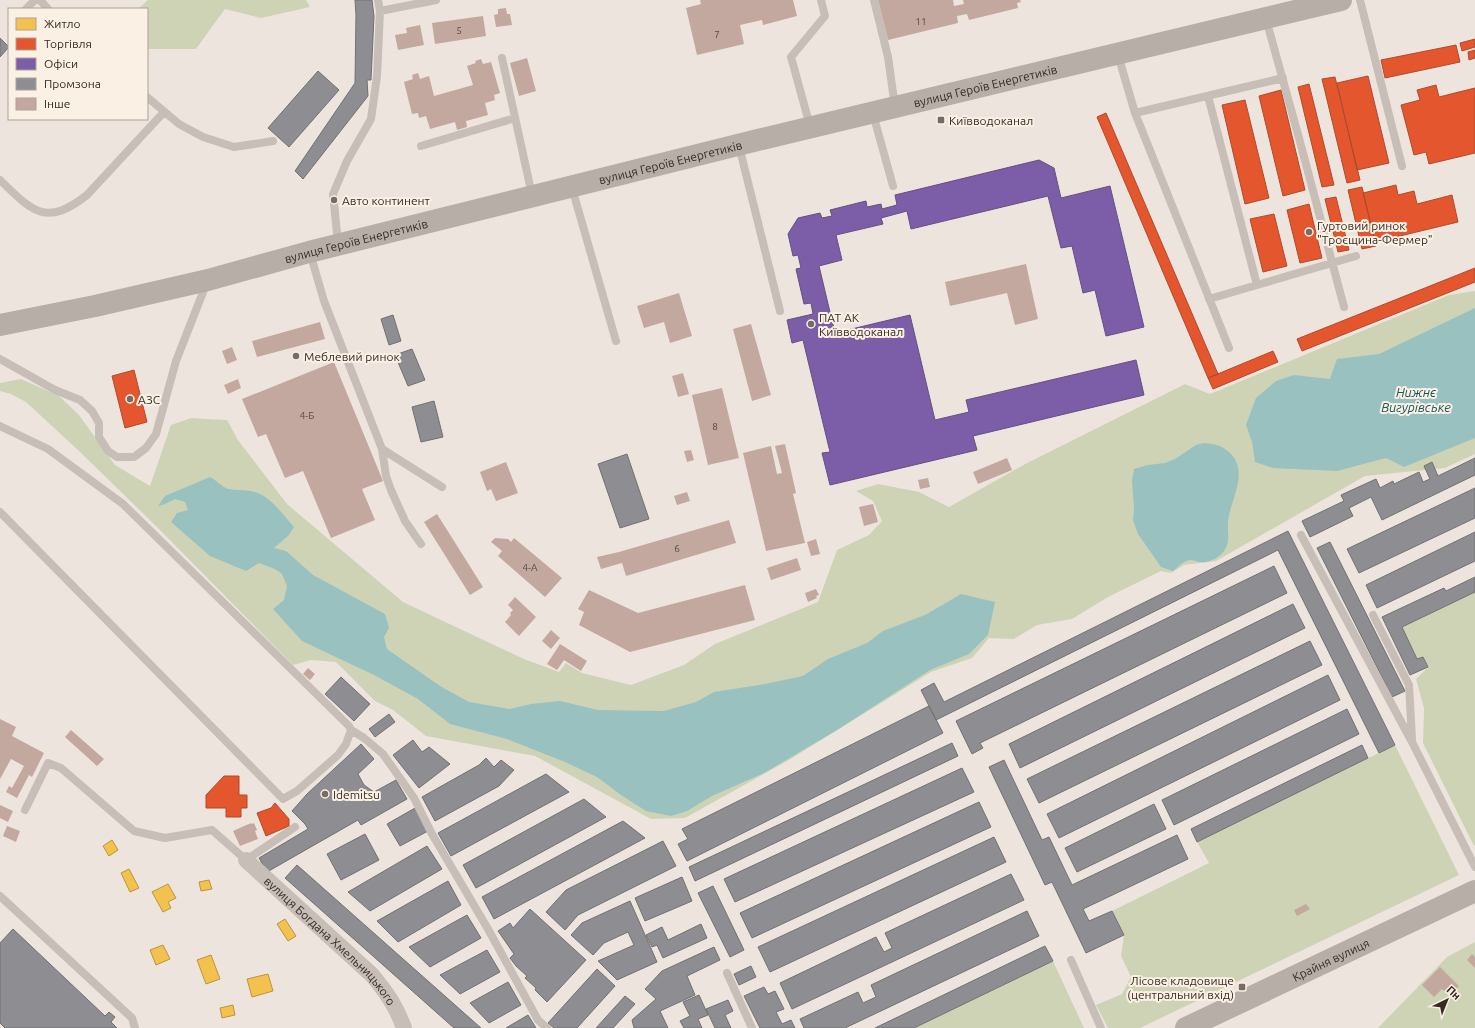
<svg xmlns="http://www.w3.org/2000/svg" width="1475" height="1028" font-family="Ubuntu,sans-serif">
  <style>
    .green { fill: #ced3b6 }
    .water { fill: #98c1c0 }
    .homes { fill: #f2c14e; stroke: #ba9442 }
    .shops { fill: #e4572e; stroke: #b04a2b }
    .offices { fill: #7b5ea7; stroke: #664f80 }
    .industry { fill: #8d8d92; stroke: #737071 }
    .building { fill: #c2a89e }
    .lines { fill: none; stroke-linecap: round; stroke-linejoin: round }
    .lane { stroke: #c6beb7; stroke-width: 8 }
    .street { stroke: #c6beb7; stroke-width: 16 }
    .secondary { stroke: #b6aea7; stroke-width: 22 }
    .poi-dot { fill: #766c65; stroke: #fbf0e4; stroke-width: 1.5 }
    .labels { text-anchor: middle; dominant-baseline: central; stroke-width: 4; stroke-linejoin: round; paint-order: stroke }
    .number-label { font-size: 10px; fill: #594a43 }
    .street-label { font-size: 12px; fill: #362b25; stroke: #fbf0e4 }
    .poi-label { font-size: 12px; fill: #362b25; stroke: #fbf0e4; text-anchor: start }
    .water-label { font-size: 13px; font-style: italic; fill: #17585b; stroke: #fbf0e4 }
  </style>
  <rect width="100%" height="100%" fill="#ede5dd"/>
  <path class="green" d="M148 0H306L310 7 261 18 225 9 196 49H147V9H138Z
    M1475 291V454L1445 468 1365 476 1216 561 1184 565 1171 573 1161 571 1108 597 1072 619 1037 625 1014 639 989 638 972 658 931 672 789 760 685 818 651 819 535 756 426 736 393 710 375 701 336 662 311 660 293 665 159 529 79 451 26 402 11 394 0 391V383L21 379 59 396 79 415 115 465 150 486 171 425 191 418 227 420 238 440 287 504 403 602 524 659 559 672 566 663 582 673 631 685 684 665 715 644 818 602 837 550 869 535 882 521 873 501 856 491 878 484 919 492 949 507 1027 463 1185 384 1210 394 1449 295Z
    M1475 592V846L1473 844 1423 743 1424 708 1416 679 1428 667 1423 657 1417 659 1402 627Z
    M1395 745 1459 875 1140 1028H1108L1096 1005 1122 994 1131 977 1121 956 1124 935 1112 911 1209 863 1197 842Z
    M1475 942V1028H1378L1447 957Z
    M1053 961 1084 1028H914Z"/>
  <path class="water" d="M1475 308V438L1404 467 1386 458 1337 471 1273 468 1255 462 1252 442 1246 425 1256 398 1276 381 1294 375 1330 379 1337 359 1379 354Z
    M1204 443C1214 444 1221 445 1229 452 1250 471 1231 498 1228 521 1227 531 1231 541 1224 551 1219 558 1209 563 1200 562 1197 562 1194 560 1191 560 1184 560 1178 567 1173 571L1161 567 1138 534 1133 520 1134 509 1132 481 1134 469 1148 465 1165 463 1175 459 1196 445Z
    M210 477C216 480 222 487 228 489 239 491 250 489 260 494 273 500 284 516 294 527L289 535 274 548 286 551 313 575 385 614 389 628 384 637 387 649 440 686 469 702 510 709 531 704 560 701 598 710 664 711 696 702 714 692 765 684 803 676 828 659 867 643 883 631 925 615 961 594 995 602 988 635 969 654 930 670 837 730 764 773 712 796 687 811 671 816 646 811 621 795 597 777 565 762 507 739 450 724 418 699 374 675 302 641 273 609 284 600 287 586 282 574 275 569 259 563 246 571 210 556 171 522 177 513 188 510 185 502 175 499 165 504 158 506 165 496Z"/>
  <path class="homes" d="M112 840 118 850 109 856 103 846Z
    M129 869 139 888 130 892 121 873Z
    M209 880 212 889 201 891 199 882Z
    M168 884 176 898 168 902 171 908 163 912 152 892Z
    M285 919 296 936 288 941 277 924Z
    M163 945 170 959 156 965 150 950Z
    M211 955 220 979 206 984 197 960Z
    M268 974 273 991 252 997 247 979Z
    M233 1005 235 1015 222 1018 220 1008Z"/>
  <path class="shops" d="M1475 39V47L1462 51 1460 43Z
    M1456 45 1460 62 1385 78 1381 60Z
    M1475 50V58L1469 60 1468 52Z
    M1368 76 1389 163 1357 170 1337 83Z
    M1335 77 1360 180 1347 183 1322 79Z
    M1309 84 1334 185 1322 187 1298 87Z
    M1436 85 1439 97 1475 88V153L1429 164 1426 152 1414 155 1401 105 1420 100 1417 90Z
    M1281 90 1305 190 1283 196 1259 96Z
    M1245 100 1269 198 1245 204 1222 105Z
    M1106 113 1218 374 1208 378 1097 117Z
    M1396 185 1398 195 1414 191 1417 204 1452 195 1458 222 1375 242 1363 193Z
    M1362 187 1376 246 1362 249 1348 190Z
    M1336 197 1349 250 1338 252 1325 199Z
    M1309 204 1322 258 1300 263 1287 210Z
    M1274 214 1287 266 1263 272 1250 219Z
    M1475 268V282L1302 351 1297 339Z
    M1273 351 1278 362 1213 389 1208 378Z
    M134 370 147 422 125 428 112 376Z
    M224 776H239V795H247V808H241V817H226V808H206V795Z
    M275 803 289 819V826L266 836 257 813 271 808Z"/>
  <path class="offices" d="M1039 160 1054 168 1061 198 1110 186 1144 327 1106 336 1095 290 1083 293 1072 246 1061 248 1048 196 911 229 907 211 881 218 883 224 836 235 842 260 819 266 835 333 910 315 935 420 969 412 966 400 1136 360 1144 395 973 436 977 450 830 485 822 453 830 452 803 340 792 343 787 320 813 314 811 303 804 304 796 269 801 268 798 255 793 256 788 234 798 218 820 213 822 218 832 216 830 210 866 201 867 207 881 204 882 209 897 205 895 195Z"/>
  <path class="industry" d="M355 0H372L374 16 371 80H367L368 96 303 179 295 171 355 83 356 15Z
    M0 38 9 47 0 57Z
    M318 71 339 90 289 147 268 128Z
    M393 315 401 341 389 345 381 319Z
    M412 349 425 380 408 386 395 355Z
    M434 401 443 437 421 442 412 407Z
    M627 454 649 519 620 528 598 464Z
    M1475 458V475L1382 520 1371 497 1349 508 1353 516 1310 537 1302 521 1344 501 1341 495 1376 479 1380 488 1393 481 1394 484 1419 472 1423 482 1430 479 1424 466 1432 462 1438 476Z
    M1475 488V518L1359 573 1347 549Z
    M1288 531 1395 745 1379 753 1278 550 936 720 921 690 934 683 944 702Z
    M1475 532V561L1377 608 1366 585Z
    M1330 542 1405 691 1392 697 1317 548Z
    M1274 566 1287 593 980 743 983 748 972 754 956 721Z
    M1475 577V592L1402 627 1417 659 1423 657 1428 667 1410 675 1382 617 1444 588 1446 591Z
    M1293 604 1305 628 1020 768 1009 744Z
    M1310 641 1322 665 1039 803 1027 779Z
    M1328 675 1340 700 1059 838 1047 814Z
    M341 677 370 704 354 721 325 694Z
    M929 706 943 733 687 861 678 844 688 839 682 829Z
    M1347 709 1359 734 1174 825 1162 800Z
    M389 714 395 722 375 737 369 729Z
    M413 740 422 752 429 747 450 764 419 788 393 755Z
    M952 743 958 756 695 881 689 867Z
    M361 744 374 759 358 774 364 785 374 792 396 780 407 799 361 825 358 820 267 872 259 858 308 829 305 824 292 811 307 794Z
    M1362 745 1368 758 1197 842 1191 829Z
    M486 758 494 767 501 760 514 770 499 786 435 821 422 797 479 765Z
    M1004 760 1042 840 1049 837 1072 885 1177 835 1188 859 1083 909 1089 921 1112 911 1124 935 1086 953 1052 882 1045 885 989 767Z
    M962 768 974 792 735 902 724 879Z
    M546 774 569 792 451 856 438 833Z
    M584 799 606 817 476 888 463 865Z
    M979 802 991 827 752 938 740 913Z
    M1154 804 1166 829 1077 872 1065 848Z
    M415 808 428 831 400 846 387 824Z
    M623 821 645 838 494 919 482 897Z
    M365 834 379 860 341 880 327 854Z
    M994 837 1006 862 770 972 758 947Z
    M663 841 676 866 578 915 565 930 546 912 566 890Z
    M427 846 442 869 370 911 348 892Z
    M297 865 481 1028H454L285 878Z
    M1011 874 1024 900 792 1009 780 983 876 937 884 952 892 948 885 933Z
    M682 877 692 901 645 921 635 898Z
    M448 881 461 905 398 942 377 921Z
    M713 886 744 950 730 957 698 893Z
    M630 901 657 962 617 980 598 961 634 945 628 932 604 943 593 955 571 935 582 923Z
    M530 909 586 960 547 1002 535 990 536 988 525 978 527 976 516 966 510 958 514 954 498 931 510 923 513 928Z
    M1027 911 1039 936 845 1028H804L800 1019 858 992 863 1003 876 997 871 985Z
    M467 915 481 938 430 967 409 947Z
    M701 924 707 938 663 958 657 945 652 947 646 935 662 927 668 940Z
    M13 929 105 1016 109 1012 115 1017 111 1022 117 1028H5L0 1023V943Z
    M1045 946 1053 961 914 1028H875Z
    M714 947 720 960 687 976 695 995 660 1011 668 1028H634L632 1020 656 999 645 989 662 971Z
    M487 950 500 972 460 994 440 975Z
    M751 966 756 977 739 985 734 974Z
    M597 969 615 986 577 1028H554L548 1023Z
    M508 982 521 1005 489 1023 470 1003Z
    M764 987 768 994 775 991 784 1009 776 1012 782 1024 791 1020 795 1028H760L744 996Z
    M699 995 708 1015 698 1019 702 1028H684L680 1021 690 1016 683 1002Z
    M625 996 635 1004 613 1028H596Z
    M728 1000 733 1011 725 1015 731 1028H715L706 1009Z
    M528 1015 536 1028H506Z"/>
  <path class="building" d="M700 0H793L797 16 763 25 762 20 740 25 744 44 697 55 686 8 701 4Z
    M878 0H953L954 6 964 4 963 0H1020L1021 2 1017 3 1018 8 969 20 967 14 957 16 958 23 888 40Z
    M506 8 507 14H510L512 25 496 27 494 15 498 14V9Z
    M483 16 486 36 435 44 432 23Z
    M420 25 424 45 398 50 395 35 407 33 406 28Z
    M527 58 536 91 519 96 510 63Z
    M481 59 483 64 491 62 500 93 494 95 495 100 485 103 488 115 466 121 467 127 457 130 455 122 430 129 426 116 419 118 418 113 412 114 404 82 413 79 412 75 418 73 420 79 429 76 434 96 473 85 467 66 476 63 475 61Z
    M1026 264 1038 319 1015 325 1007 293 950 306 945 282Z
    M679 293 692 336 670 343 664 322 644 328 637 306Z
    M320 322 325 339 257 357 252 341Z
    M751 324 771 395 752 401 733 329Z
    M232 347 237 360 227 364 222 351Z
    M334 362 383 481 362 489 375 520 331 538 303 471 285 478 266 434 258 437 242 399Z
    M683 373 689 394 678 397 672 376Z
    M238 379 241 388 228 394 224 385Z
    M722 388 739 458 708 465 692 395Z
    M785 444 796 493 793 494 805 543 766 551 743 453 771 446 777 474 782 473 775 446Z
    M691 450 694 460 687 462 684 451Z
    M1007 458 1012 470 978 484 973 472Z
    M506 462 518 493 496 501 491 489 487 491 480 472Z
    M928 478 930 487 920 489 918 480Z
    M687 492 690 501 677 505 674 496Z
    M873 504 878 522 864 526 859 507Z
    M437 514 483 587 470 595 424 522Z
    M729 520 736 543 626 576 622 563 601 569 597 557 619 552Z
    M495 538 508 539 511 542 514 538 562 578 545 597 498 556 502 551 491 542Z
    M816 539 820 554 811 556 807 542Z
    M797 558 801 570 771 580 767 568Z
    M745 585 755 620 630 652 579 625 584 612 578 609 589 590 638 613Z
    M816 589 819 595 816 596 817 598 808 602 805 593Z
    M515 597 536 617 519 636 505 622 511 615 510 613 513 610 508 605Z
    M551 630 560 638 551 649 542 641Z
    M560 644 587 661 581 671 564 660 557 670 547 664Z
    M308 668 315 674 310 680 303 674Z
    M0 719 16 727 12 736 44 753 32 777 29 775 17 798 6 792 9 786 12 788 24 766 11 759 0 779Z
    M71 730 104 759 97 766 65 737Z
    M0 805 13 811 8 822 0 818Z
    M251 823 252 824 254 823 257 830 255 831 258 839 240 846 233 831Z
    M7 826 20 831 16 842 3 836Z
    M1306 904 1310 909 1297 916 1294 910Z
    M1472 954 1475 957V968L1467 960Z
    M1440 967 1459 986 1449 995 1442 989 1434 997 1422 985Z"/>
  <g class="lines">
    <path class="lane" d="M40 0 48 9
      M874 0 888 57 895 107
      M1360 0 1402 166
      M26 9 35 0
      M380 11 436 0
      M1266 19 1299 138 1344 307
      M1118 55 1135 113 1229 348
      M502 58 532 195
      M1208 96 1257 285
      M147 97 179 124 203 137 234 147 273 141
      M1135 113 1283 78
      M873 114 893 186
      M810 126 791 57 825 16 821 0
      M421 146 515 118
      M739 146 780 311
      M0 180C33 212 46 227 87 195L164 112
      M572 188 616 341
      M338 243 333 194 347 161 371 119 377 76 380 11 378 0
      M310 253 324 301 382 449 386 476 391 490 405 521 421 544
      M1209 299 1356 256
      M0 359 55 390 80 400 92 411 99 423V437L108 451 117 457H134L146 448 156 434 176 361 207 282
      M0 426 48 449 123 504 349 726 351 730 364 738 383 754 414 798 432 834 488 929 538 1020 547 1028
      M382 449 442 487
      M0 512 283 799 297 791 338 755 346 744 351 730
      M1301 535 1412 742 1475 867
      M1373 615 1409 685 1412 739
      M25 810 48 763 61 768 134 831 165 838 212 830 246 860 295 827
      M0 896 132 1018 135 1028
      M1071 960 1101 1028
      M727 973 752 1028"/>
    <path class="street" id="s1" d="M246 860 372 975C387 993 396 1006 404 1028"/>
    <g class="secondary">
      <path id="s2" d="M0 325 95 306 208 280 309 252 762 139 1341 0"/>
      <path id="s3" d="M1186 1028 1475 891"/>
    </g>
  </g>
  <g class="poi-dot">
    <rect x="937" y="116" width="8" height="8" rx="2"/>
    <circle cx="334" cy="200" r="4"/>
    <circle cx="1309" cy="232" r="4"/>
    <circle cx="811" cy="324" r="4"/>
    <circle cx="296" cy="356" r="4"/>
    <circle cx="130" cy="399" r="4"/>
    <circle cx="325" cy="794" r="4"/>
    <rect x="1238" y="983" width="8" height="8" rx="2"/>
  </g>
  <g class="labels">
    <g class="number-label">
      <text x="921" y="21">11</text>
      <text x="459" y="30">5</text>
      <text x="717" y="34">7</text>
      <text x="307" y="415">4-Б</text>
      <text x="715" y="426">8</text>
      <text x="677" y="548">6</text>
      <text x="530" y="567">4-А</text>
    </g>
    <g class="street-label">
      <text stroke="none"><textPath href="#s2" startOffset="1014">вулиця Героїв Енергетиків</textPath></text>
      <text stroke="none"><textPath href="#s2" startOffset="690">вулиця Героїв Енергетиків</textPath></text>
      <text stroke="none"><textPath href="#s2" startOffset="366">вулиця Героїв Енергетиків</textPath></text>
      <text stroke="none"><textPath href="#s1" startOffset="117">вулиця Богдана Хмельницького</textPath></text>
      <text stroke="none"><textPath href="#s3" startOffset="160">Крайня вулиця</textPath></text>
    </g>
    <g class="poi-label">
      <text x="949" y="120">Київводоканал</text>
      <text x="342" y="200">Авто континент</text>
      <text x="1317" y="225">Гуртовий ринок<tspan x="1317" dy="14">"Троєщина-Фермер"</tspan></text>
      <text x="819" y="317">ПАТ АК<tspan x="819" dy="14">Київводоканал</tspan></text>
      <text x="304" y="356">Меблевий ринок</text>
      <text x="138" y="399">АЗС</text>
      <text x="333" y="794">Idemitsu</text>
      <text x="1234" y="980" text-anchor="end">Лісове кладовище<tspan x="1234" dy="14">(центральний вхід)</tspan></text>
    </g>
    <g class="water-label">
      <text x="1416" y="392">Нижнє<tspan x="1416" dy="15">Вигурівське</tspan></text>
    </g>
  </g>
  <rect x="8" y="8" width="140" height="112" fill="#fbf0e4" stroke="#aca198"/>
  <rect x="16" y="18" width="20" height="12" fill="#f2c14e" stroke="#aca198"/>
  <text x="44" y="28" font-size="12" fill="#362b25">Житло</text>
  <rect x="16" y="38" width="20" height="12" fill="#e4572e" stroke="#aca198"/>
  <text x="44" y="48" font-size="12" fill="#362b25">Торгівля</text>
  <rect x="16" y="58" width="20" height="12" fill="#7b5ea7" stroke="#aca198"/>
  <text x="44" y="68" font-size="12" fill="#362b25">Офіси</text>
  <rect x="16" y="78" width="20" height="12" fill="#8d8d92" stroke="#aca198"/>
  <text x="44" y="88" font-size="12" fill="#362b25">Промзона</text>
  <rect x="16" y="98" width="20" height="12" fill="#c2a89e" stroke="#aca198"/>
  <text x="44" y="108" font-size="12" fill="#362b25">Інше</text>
  <g transform="translate(1447 1000) rotate(43)" stroke="#fbf0e4" stroke-width="3" paint-order="stroke">
  <path d="M0-3L7 15L0 10L-7 15Z" fill="#362b25"/>
  <text y="-6" font-size="11" font-weight="bold" text-anchor="middle" fill="#362b25">Пн</text>
  </g>
</svg>
